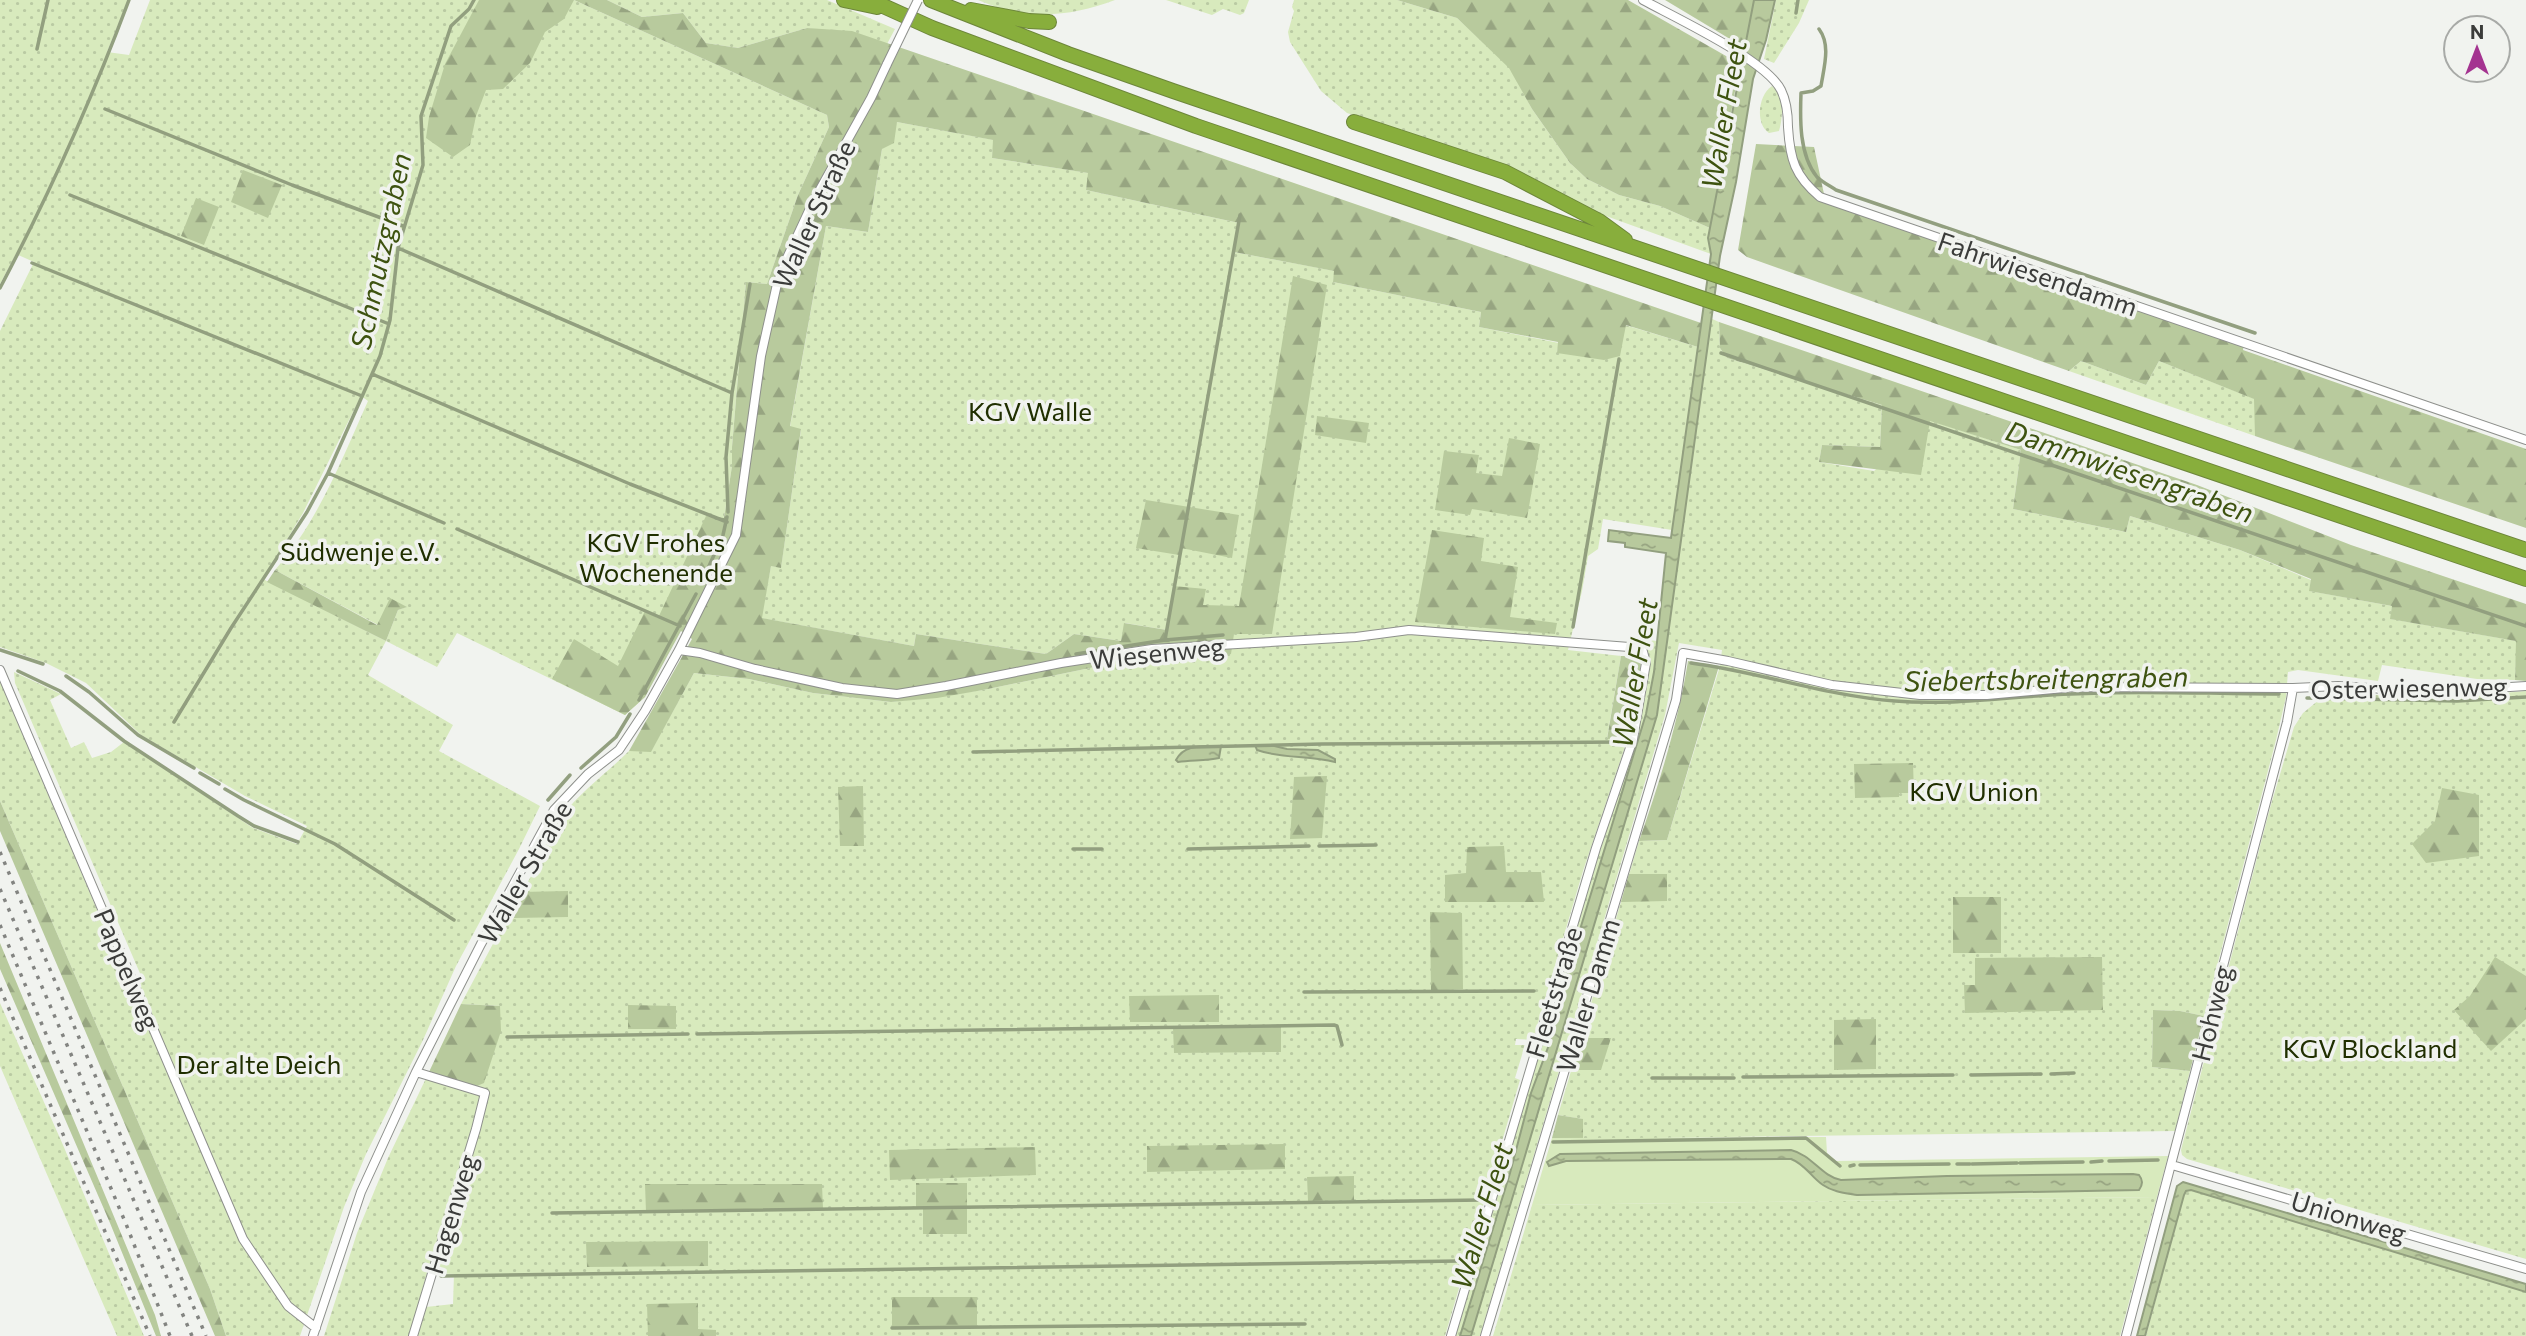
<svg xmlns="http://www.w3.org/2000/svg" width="2526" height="1336" font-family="Commissioner,sans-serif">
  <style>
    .grass { fill: url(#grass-dots); fill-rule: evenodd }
    .forest { fill: url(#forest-firs) }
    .park { fill: #d8eabd }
    .water { fill: url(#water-ripples); stroke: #929f7f; stroke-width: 2 }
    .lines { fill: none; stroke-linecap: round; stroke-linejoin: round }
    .stream { stroke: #929f7f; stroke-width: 3.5 }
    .street-casing { stroke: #8e908c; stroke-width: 10 }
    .highway-casing { stroke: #6d863b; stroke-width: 16 }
    .street { stroke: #fff; stroke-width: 8 }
    .highway { stroke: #88ae3c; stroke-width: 14 }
    .rail { stroke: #838481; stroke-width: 3.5; stroke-dasharray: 3.5 7; stroke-linecap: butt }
    .street-bridge-casing { stroke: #8e908c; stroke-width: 10; stroke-linecap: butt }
    .street-bridge { stroke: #fff; stroke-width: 8 }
    .labels { text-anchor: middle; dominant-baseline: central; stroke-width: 7; stroke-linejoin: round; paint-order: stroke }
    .street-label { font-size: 26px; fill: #3b3c3a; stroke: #f1f3ef }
    .park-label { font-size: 26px; fill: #202f00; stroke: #f1f3ef }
    .water-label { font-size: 28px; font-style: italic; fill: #3e5310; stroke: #f1f3ef }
  </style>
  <defs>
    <pattern id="grass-dots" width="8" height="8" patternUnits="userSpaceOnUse" patternTransform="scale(1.75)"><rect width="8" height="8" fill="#d8eabd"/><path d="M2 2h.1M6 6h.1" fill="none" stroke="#bacaa3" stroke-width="1.8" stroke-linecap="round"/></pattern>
    <pattern id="forest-firs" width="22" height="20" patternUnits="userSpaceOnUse" patternTransform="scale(1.75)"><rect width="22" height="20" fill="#b8ca9d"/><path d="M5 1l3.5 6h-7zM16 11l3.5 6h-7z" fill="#97a581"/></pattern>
    <pattern id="water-ripples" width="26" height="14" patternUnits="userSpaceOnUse" patternTransform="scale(1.75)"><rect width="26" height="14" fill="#b8c99d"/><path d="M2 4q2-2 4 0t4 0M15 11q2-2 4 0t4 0" fill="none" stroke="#97a481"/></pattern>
  </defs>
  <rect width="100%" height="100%" fill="#f1f3ef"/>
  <path class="grass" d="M0 0H128L107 52 129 55 150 0H574L827 115 829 127 798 195 767 284 746 282 732 447V466L724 518 645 697 625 715 457 633 437 667 386 641 368 675 453 725 439 751 540 806 519 849 456 966 423 1040 366 1154 344 1207 300 1336H226L210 1289 0 801V681L129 985 142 978 15 683 14 672 61 694 50 700 71 748 84 742 92 758 111 752 124 742 253 828 297 844 307 826 245 796 141 735 86 683 46 663 0 647V331L34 262 16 254 0 284ZM361 396 368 401C342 459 318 522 275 570L378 625 390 599 406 607 398 610 386 641 263 579 303 513Z
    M607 0H827L895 29 887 44 807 28 738 48 706 43 683 13 642 17Z
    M978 0H1115C1068 18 1024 20 978 0Z
    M1166 0H1249L1244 13 1240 15 1223 9 1212 15Z
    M1294 0H1397L1457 18 1510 68 1532 109 1570 163 1587 179 1619 195 1660 206 1710 228 1708 238 1711 254 1606 216 1473 155 1347 113 1321 91 1290 42 1288 32 1294 11 1292 7Z
    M1776 0H1809L1799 23 1774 63 1764 59Z
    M1772 86C1785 96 1783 117 1779 131L1769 133C1755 124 1758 95 1772 86Z
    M897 122 994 140 992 158 1089 173 1086 190 1239 223 1234 252 1335 271 1333 282 1481 312 1479 327 1559 343 1557 352 1625 325 1698 347 1672 530 1603 519 1598 549 1588 556 1582 591 1568 650 1621 656 1607 738H1628L1583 871 1533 1040 1516 1039 1515 1045H1525L1515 1078 1520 1080 1445 1336H417L426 1307 453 1304 454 1274 427 1273 409 1336H324L357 1233 388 1158 429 1072 500 1006 461 1004 520 893C539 870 544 839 562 816 581 791 607 773 629 751H651L694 673 749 679 813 693 891 702 983 690 1119 662 1231 653 1203 605 1173 586 1167 630 1125 623 1121 641 1074 634 1046 654 916 634 914 646 761 618 771 566 781 567 801 430 790 427 826 226 868 232 882 149Z
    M1710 318 1719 322 1720 348 1727 358 1882 405 1880 447 1822 445 1819 462 1874 471 1929 420 2021 450 2013 509 2126 532 2130 516 2240 550 2311 580 2310 591 2392 606 2391 619 2517 641 2515 680 2477 679 2382 665 2378 681 2298 670 2288 672 2286 697 2276 740 2204 1016 2180 1011 2153 1010 2152 1067 2190 1071 2175 1131 1583 1139 1582 1119 1558 1115 1639 841 1667 840 1720 666 1722 650 1679 643 1665 715 1480 1336H1471L1657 715Z
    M2081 361 2146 385 2159 361 2255 399V436L2069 371Z
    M1630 638 1657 641 1654 672 1646 714 1563 985 1552 1024 1550 1042 1531 1093 1510 1173 1460 1336H1455L1575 930 1635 739 1650 664 1643 645 1629 643Z
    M2526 691V1259L2187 1159 2182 1155 2181 1150 2270 808 2294 727 2303 713 2325 695 2339 692 2405 697H2456Z
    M0 1003 63 1145 144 1336H117L0 1066Z
    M2191 1190 2526 1292V1336H2146L2184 1194 2186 1191Z
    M2157 1197 2120 1336H1493L1532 1205Z"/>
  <path class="forest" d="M479 0H607L642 17 683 13 706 43 738 48 807 28 852 31 1701 323 1698 347 1626 325 1620 356 1604 360 1557 353 1558 342 1479 327 1481 312 1333 282 1334 271 1234 252 1239 223 1086 190 1088 173 992 158 993 140 897 122 894 143 882 149 868 232 826 226 790 426 801 429 781 568 771 566 762 618 914 646 916 634 1046 654 1074 634 1121 641 1124 623 1167 630 1173 586 1206 589 1203 605 1239 606 1293 276 1327 285 1272 634H1234L1231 654 1119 662 983 690 937 698 891 702 813 693 749 679 694 673 651 752 629 751 692 639 681 631 645 697 625 715 552 679 574 639 618 666 645 611 658 618 706 516 724 518 732 466V447L746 282 767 284 798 195 829 127 827 115 574 0 564 19 545 32 530 63 503 89 486 90 476 116 470 145 453 157 426 138 429 117 445 64Z
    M1397 0H1628L1740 64 1710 228 1660 206 1619 195 1587 179 1570 163 1532 109 1509 68 1457 18Z
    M1665 0H1754L1745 48Z
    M1756 144 1814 147 1824 194 2245 339 2243 350 2526 449V528L2255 436 2254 399 2159 361 2146 385 2081 361 2069 371 1747 257 1738 250Z
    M243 170 282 185 268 218 231 202Z
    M196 198 219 207 204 245 181 236Z
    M1719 322 2197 485 2351 545 2526 604V681L2515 680 2516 641 2390 619 2392 606 2309 591 2311 579 2240 550 2130 516 2126 532 2013 509 2021 450 1930 421 1921 475 1819 462 1822 445 1880 447 1882 405 1727 358 1720 348Z
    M1317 416 1369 423 1366 443 1315 435Z
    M1509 438 1540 444 1527 518 1472 509 1470 515 1435 510 1444 451 1479 455 1476 473 1502 476Z
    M1146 500 1239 515 1232 558 1181 548 1179 555 1136 548Z
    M1432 530 1484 538 1481 561 1518 567 1510 617 1557 623 1555 634 1415 622Z
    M275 570 377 625 390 598 407 607 398 610 386 641 267 582Z
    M1621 656H1627L1641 662 1639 684 1628 738 1607 739Z
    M1688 661 1719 666 1667 840 1639 841C1660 781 1678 723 1688 661Z
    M1913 763 1914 793H1899V797L1855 798 1854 764Z
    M1327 776 1322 838 1290 839 1294 777Z
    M863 786 864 846H840L838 787Z
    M2442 788 2479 795V856L2426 863 2412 844 2435 821Z
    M0 801 210 1289 226 1336H215L0 831Z
    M1504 846 1506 872H1541L1544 902H1445V875L1466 873 1467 847Z
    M1629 874H1667V901L1621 902Z
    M568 891V917L514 918 508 915 520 892Z
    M1953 897H2001V953H1953Z
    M1430 912 1462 913 1463 989 1431 991Z
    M0 943 155 1315 161 1336H156L110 1223 0 969Z
    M2102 957 2103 1010 1965 1013 1964 985H1975V958Z
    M2495 957 2526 976V1019L2491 1051 2454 1010 2470 996Z
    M1219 995V1022H1130L1129 996Z
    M461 1004 500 1006 501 1031 484 1083 477 1086 429 1072Z
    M628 1005 676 1006V1029H628Z
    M2153 1010 2180 1011 2204 1016 2190 1071 2152 1067Z
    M1876 1019V1069L1834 1070V1020Z
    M1281 1027V1052L1174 1053 1173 1028Z
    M1582 1038H1611L1601 1070H1572Z
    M1558 1115 1583 1119V1139L1552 1138Z
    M1285 1144V1169L1147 1172V1146Z
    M1035 1147 1036 1175 890 1180 889 1150Z
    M1354 1176V1200L1308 1201 1307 1177Z
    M916 1183H967V1234H923V1208L916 1207Z
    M645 1184H822L823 1209 646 1212Z
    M708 1241V1266L587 1267 586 1242Z
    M892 1297H977V1326L892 1327Z
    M698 1303V1329L716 1330V1336H648L647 1304Z"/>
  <path class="park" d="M1826 1137 1827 1153 1836 1161 2168 1156 2157 1197 1532 1205 1552 1138Z"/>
  <path class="water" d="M1754 0H1775L1766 40 1753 79 1736 182 1720 256 1657 715 1471 1336H1460L1510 1173 1531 1093 1550 1042 1552 1024 1563 985 1646 714 1654 672 1666 553 1625 547V543L1608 541 1609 530 1671 538 1711 254 1708 238Z
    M1255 745H1270L1287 749 1318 750 1335 759V762C1309 755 1282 759 1257 750Z
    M1221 746 1219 758C1206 761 1192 760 1178 762L1176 760C1185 743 1203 747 1221 746Z
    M1791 1150C1812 1155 1821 1176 1841 1180L1947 1176 2133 1174 2139 1175C2143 1180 2143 1184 2139 1190L1857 1195C1845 1193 1833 1192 1823 1185 1811 1177 1805 1164 1791 1159L1566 1161 1549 1166 1547 1162 1560 1154Z
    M2183 1182 2526 1284V1292L2191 1190 2186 1191 2184 1195 2145 1336H2137L2177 1186Z"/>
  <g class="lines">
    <path class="stream" d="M1796 13 1798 0
      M1819 29C1831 45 1824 67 1821 86L1813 91 1801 93C1800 119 1799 155 1817 177 1822 182 1830 186 1836 190L2255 333
      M37 49 48 0
      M105 109 292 185 403 226
      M70 195 389 324
      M398 248 732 393
      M32 263 362 396
      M0 288C49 195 92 99 129 0
      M1721 353 2526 626
      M372 374 630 484 727 522
      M328 473 444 523
      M728 512 726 457 732 393 750 284
      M457 529 680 626
      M705 575 723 535 727 517
      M1573 627 1619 359
      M1165 640 1240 215
      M0 650 43 664
      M1076 654 1165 640 1223 635
      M1691 663C1760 672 1826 696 1895 701 1954 706 2012 696 2071 694 2140 690 2210 694 2279 694
      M18 671 60 691 124 741 238 816 254 826 298 842
      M66 676 89 692 138 735 194 768
      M2307 698 2457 701 2526 697
      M639 700 696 594
      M174 722 231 628 307 512 328 473 380 356 390 320 398 248 423 165 421 116 451 26 469 9 474 0
      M973 752 1322 744 1621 742
      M581 768 616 737 630 714
      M200 773 219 784
      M225 789 244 800 335 844 454 920
      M548 800 570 775
      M1319 846 1376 845
      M1073 849H1102
      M1188 849 1309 846
      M1304 992 1534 991
      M697 1034 1334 1025 1337 1026 1342 1045
      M507 1037 688 1034
      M2051 1074 2074 1073
      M1971 1075 2041 1074
      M1743 1077 1953 1075
      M1652 1078H1734
      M1553 1142 1806 1138 1840 1166
      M2109 1161 2158 1160
      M2091 1162 2102 1161
      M2020 1163 2083 1162
      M1957 1164H1970
      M1972 1164 2017 1163
      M1860 1165 1949 1164
      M1850 1166 1854 1165
      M552 1213 1482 1200
      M441 1276 1459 1261
      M892 1328 1305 1324"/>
    <defs>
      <path id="street" d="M1643 0C1676 18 1766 60 1781 90 1787 102 1788 114 1788 127 1790 160 1795 176 1820 197L2526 440
        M679 650 700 653 755 669 842 688 897 694 946 686 1061 663 1152 649 1356 637 1409 630 1642 648 1646 663 1633 739 1596 848 1451 1336
        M0 670 243 1239 288 1306 316 1328
        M2172 1165 2526 1269
        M313 1336 361 1192 416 1072 481 944 554 810 588 774 619 750 645 711 679 650 736 535 761 356 777 284 786 260 813 202 871 98 887 64
        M413 1336 476 1129 485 1093 416 1072
        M1485 1336 1676 700 1683 653 1728 661 1832 685 1920 695H1987L2075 687 2293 688 2338 686 2430 692 2526 686
        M2126 1336 2287 722 2293 688"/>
      <path id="highway" d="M844 0 877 7
        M870 0 932 28 1196 126 2526 579
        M931 0 1068 54 1173 91 2526 550
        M971 10 1029 21 1049 22
        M1354 122 1505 172 1599 221 1625 240"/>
    </defs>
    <use href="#street" class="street-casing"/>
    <use href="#highway" class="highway-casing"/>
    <use href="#street" class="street"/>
    <use href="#highway" class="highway"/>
    <path class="rail" d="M0 852 206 1336
      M0 889 192 1336
      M0 925 126 1224 170 1336
      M0 988 150 1336"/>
    <defs>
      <path id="street-bridge" d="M887 64 918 0"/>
    </defs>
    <use href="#street-bridge" class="street-bridge-casing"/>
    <use href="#street-bridge" class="street-bridge"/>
  </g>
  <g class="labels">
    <g class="street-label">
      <text transform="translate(813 214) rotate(-65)">Waller Straße</text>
      <text transform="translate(2038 273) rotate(19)">Fahrwiesendamm</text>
      <text transform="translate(1157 652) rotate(-6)">Wiesenweg</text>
      <text transform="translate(2409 687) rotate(-1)">Osterwiesenweg</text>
      <text transform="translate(524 872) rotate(-60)">Waller Straße</text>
      <text transform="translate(128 969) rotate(67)">Pappelweg</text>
      <text transform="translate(1553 992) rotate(-73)">Fleetstraße</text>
      <text transform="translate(1587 995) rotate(-73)">Waller Damm</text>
      <text transform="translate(2211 1013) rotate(-76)">Hohweg</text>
      <text transform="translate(450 1214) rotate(-73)">Hagenweg</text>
      <text transform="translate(2349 1216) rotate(17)">Unionweg</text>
    </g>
    <g class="park-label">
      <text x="1030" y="410">KGV Walle</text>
      <text x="656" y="541">KGV Frohes<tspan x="656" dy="30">Wochenende</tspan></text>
      <text x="360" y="550">Südwenje e.V.</text>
      <text x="1974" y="790">KGV Union</text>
      <text x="2370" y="1047">KGV Blockland</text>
      <text x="259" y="1063">Der alte Deich</text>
    </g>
    <g class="water-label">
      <text transform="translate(1723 114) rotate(-80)">Waller Fleet</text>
      <text transform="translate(380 251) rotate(-78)">Schmutzgraben</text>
      <text transform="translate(2130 471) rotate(19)">Dammwiesengraben</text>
      <text transform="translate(1634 673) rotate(-80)">Waller Fleet</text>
      <text transform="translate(2046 678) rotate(-1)">Siebertsbreitengraben</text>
      <text transform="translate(1481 1216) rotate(-73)">Waller Fleet</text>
    </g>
  </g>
  <g transform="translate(2477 49)"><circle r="33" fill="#f1f3ef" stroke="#a8aaa7" stroke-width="2"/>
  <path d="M0-5L12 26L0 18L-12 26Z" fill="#a43390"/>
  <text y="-10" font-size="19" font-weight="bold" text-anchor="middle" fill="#3b3c3a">N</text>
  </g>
</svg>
